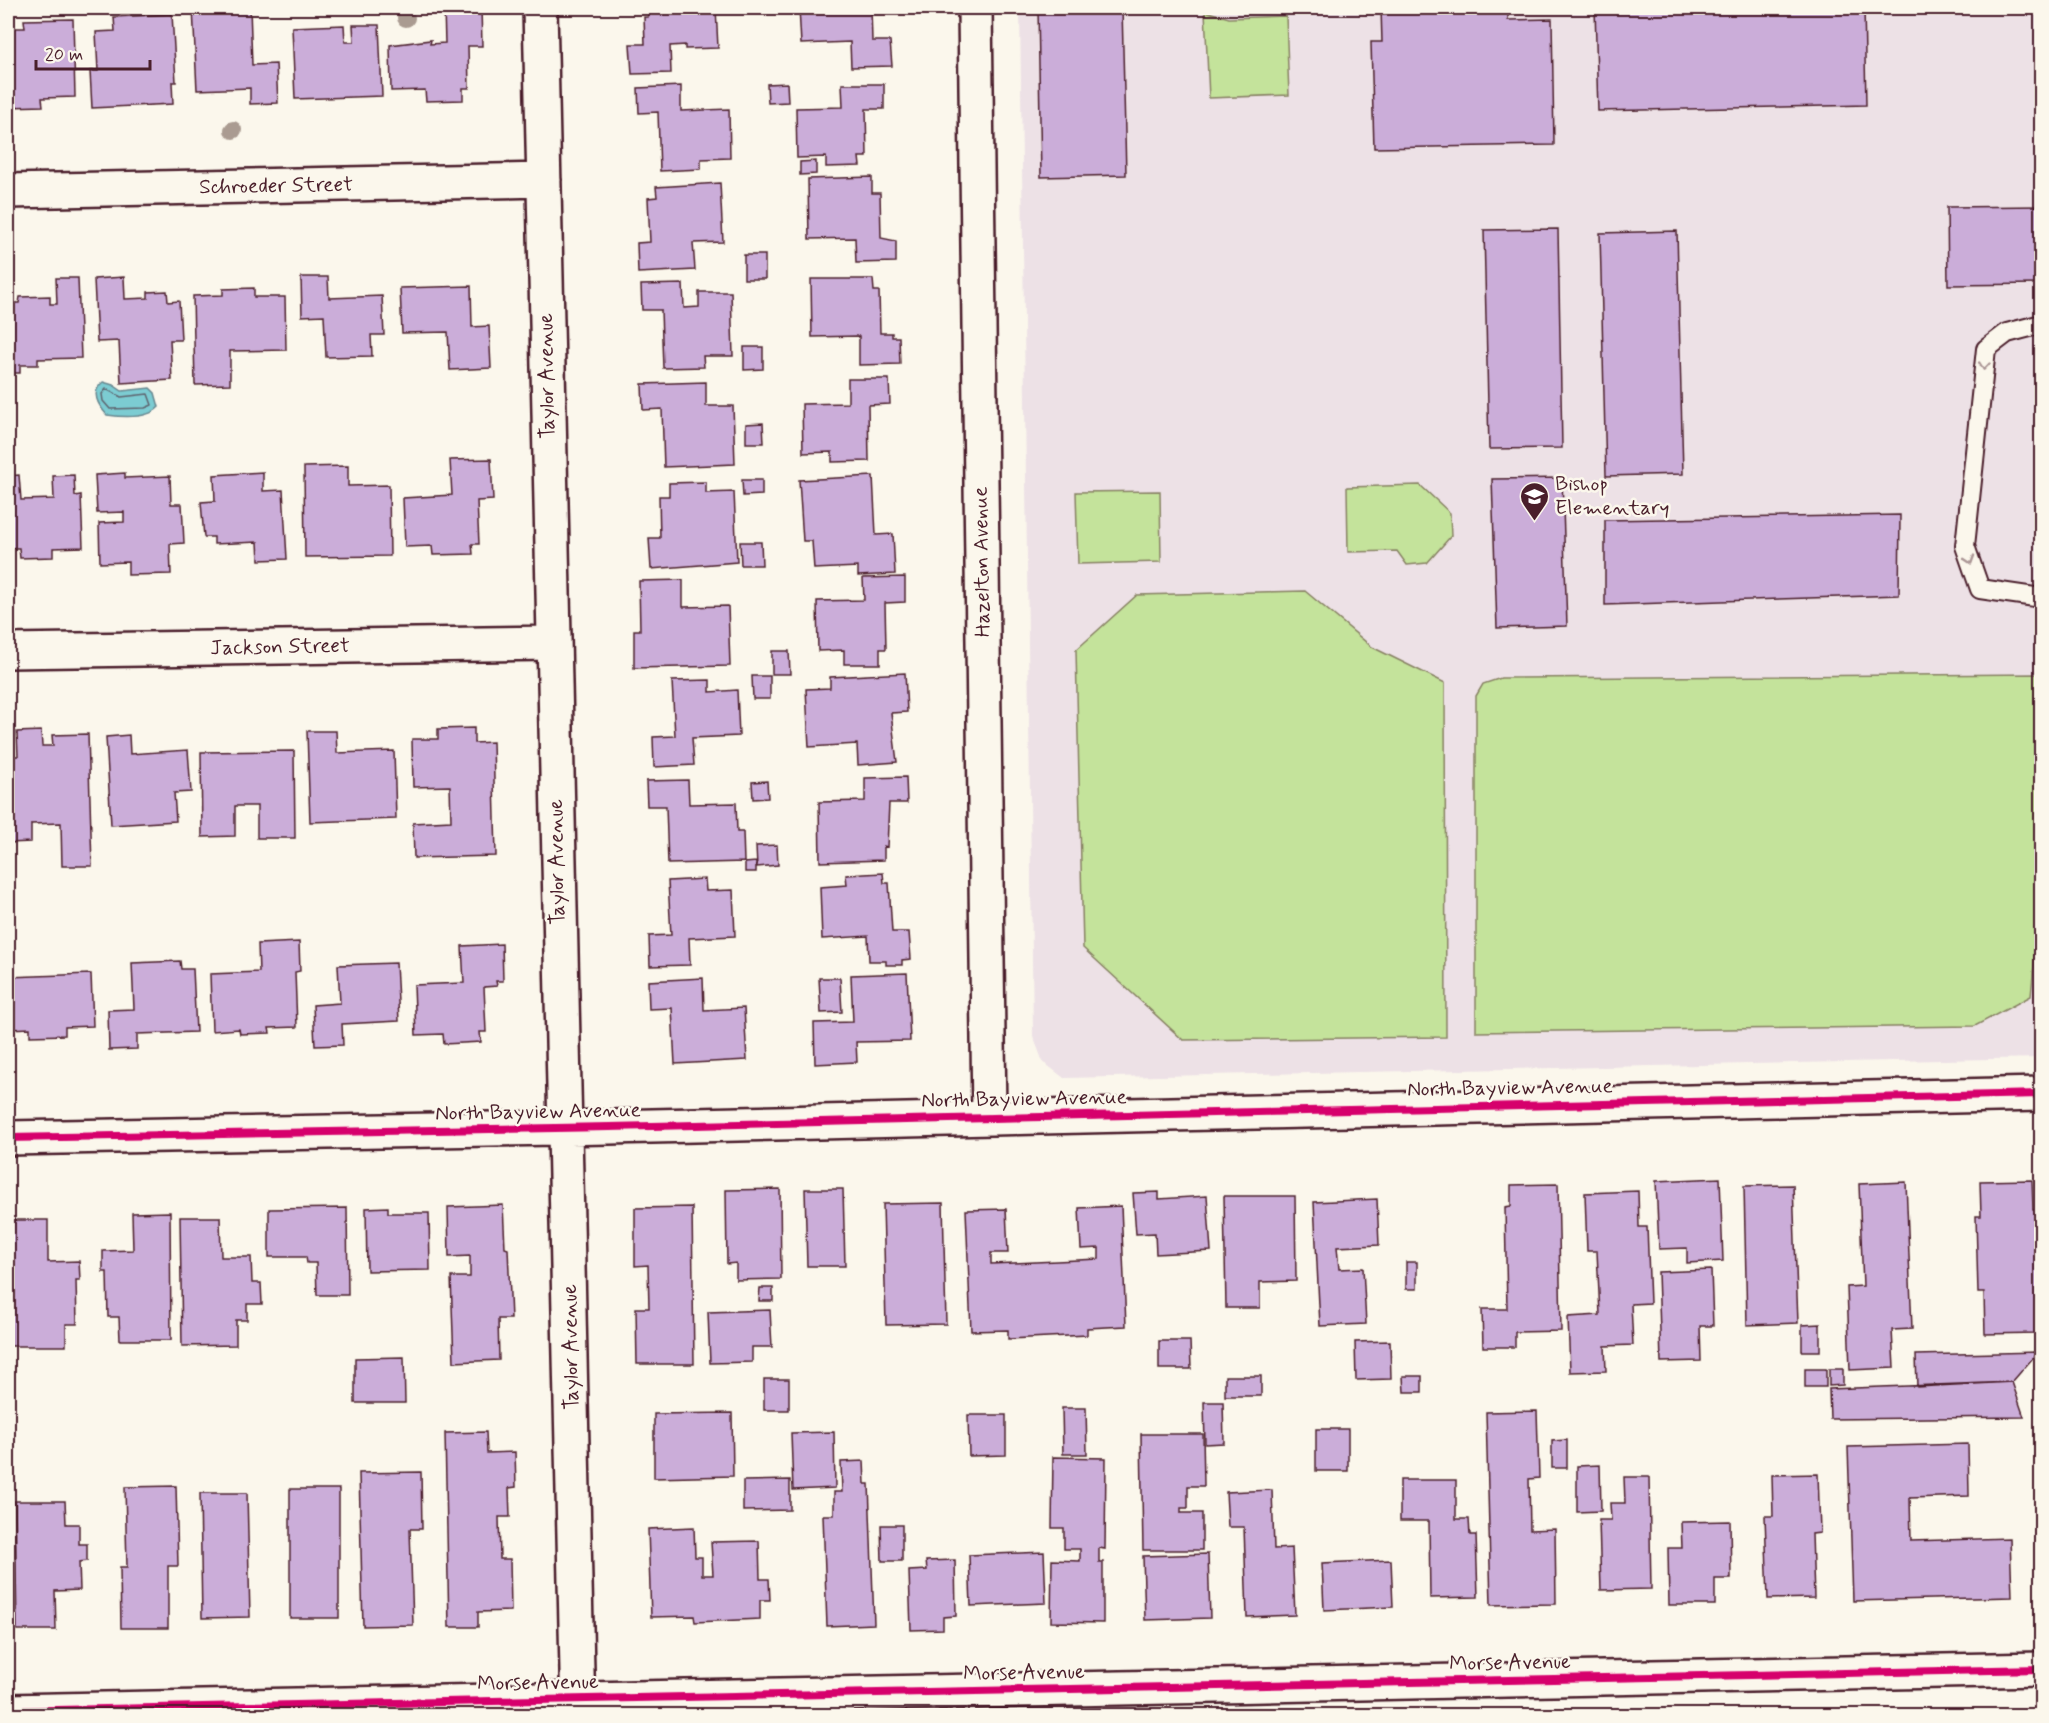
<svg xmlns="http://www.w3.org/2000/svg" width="2049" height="1723" font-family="Mynerve,sans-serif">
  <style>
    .built { fill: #ede1e6 }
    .green { fill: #c4e39b; stroke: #878163; stroke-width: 1.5 }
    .water { fill: #7bccd2; stroke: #67878f; stroke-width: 1.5 }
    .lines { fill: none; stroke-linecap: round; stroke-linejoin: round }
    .shore { stroke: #5e646e; stroke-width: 1.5 }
    .building { fill: #cbadd9; stroke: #4a1f2b; stroke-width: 1.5 }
    .lane-casing { stroke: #4a1f2b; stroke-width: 22 }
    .street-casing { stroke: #4a1f2b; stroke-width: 38 }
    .lane { stroke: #fbf7ec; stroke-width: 18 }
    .street { stroke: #fbf7ec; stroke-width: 33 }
    .cycleway-casing { stroke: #fbf7ec; stroke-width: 11 }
    .cycleway { stroke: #d6006c; stroke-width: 8 }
    .tree { fill: #aa9b91 }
    .oneway { stroke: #ab9695 }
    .labels { text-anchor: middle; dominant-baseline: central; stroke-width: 5; stroke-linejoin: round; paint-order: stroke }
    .street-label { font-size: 21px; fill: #4a1f2b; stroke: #fbf7ec }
    .poi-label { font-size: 21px; fill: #4a1f2b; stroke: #fbf7ec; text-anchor: start }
  </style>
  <rect width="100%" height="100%" fill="#fbf7ec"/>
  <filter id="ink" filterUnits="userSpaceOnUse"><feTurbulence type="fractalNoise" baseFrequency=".0167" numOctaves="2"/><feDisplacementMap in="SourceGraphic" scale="12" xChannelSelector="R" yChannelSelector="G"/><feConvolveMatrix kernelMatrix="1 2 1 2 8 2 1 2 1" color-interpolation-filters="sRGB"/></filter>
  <g filter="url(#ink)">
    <path class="built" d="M1020 8H2041V1058L1064 1078 1043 1062 1033 1036Z"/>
    <path class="green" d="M1205 11 1229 18 1286 16 1289 95 1209 98Z
      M1420 485 1450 513 1451 536 1427 563 1407 565 1397 551 1348 552 1347 487Z
      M1160 491 1161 562 1078 564 1076 492Z
      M1305 591 1372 647 1445 683 1446 1037 1183 1040 1083 948 1076 650 1137 595Z
      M2041 674 2042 881 2031 996 1975 1026 1476 1032V696L1483 684 1501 678Z"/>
    <path class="water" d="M103 382 113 385 122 391 150 388 155 393 159 407C148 419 122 417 107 415 98 405 90 392 103 382Z"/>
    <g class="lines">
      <path class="shore" d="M106 389 121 397 148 394 152 405 145 408 110 409 103 401 102 394Z"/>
    </g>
    <path class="building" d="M193 8H250L252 65 276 64 278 103 250 104V88L197 90Z
      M444 8H481L482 46H468L469 88H463V100L426 101 425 90 391 91 390 45 431 40 430 44 445 43Z
      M647 8H716L718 48 685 49V45L670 46 671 73 632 74 630 44H645L644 17H648Z
      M799 8H871L872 41H890L892 66 851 67 850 42 801 44Z
      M1038 8H1122L1126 175 1041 177Z
      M1381 8H1508V20L1552 19 1554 145 1374 148 1371 42H1382Z
      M1595 8H1864L1866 105 1598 111Z
      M172 14 176 82H172L173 104 92 108 90 71H98L96 32 115 31 114 17Z
      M73 19 75 97 42 98 43 106 8 107V28H25L24 20Z
      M344 25 345 42H354L353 25H379L382 96 295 99 292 27Z
      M787 83 788 102 768 103 767 84Z
      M842 84H884V109H866L867 157H859L860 166 826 167V157L797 158 796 108 843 107Z
      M681 86V111L729 109 730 158 701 159V169L660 171 658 112 639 113 638 88Z
      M816 161V174L800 175V162Z
      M872 177V193H880L881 238 896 241V262L856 263 855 238 809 239 808 179Z
      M720 183 723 242 693 243 695 270 638 273 637 243 650 242 648 198 657 197 656 187Z
      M2042 206V284L1948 285 1947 207Z
      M1558 229 1562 448 1489 449 1484 230Z
      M1677 231 1683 474 1606 476 1600 233Z
      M744 255H765V279H744Z
      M124 277 125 299 148 298V292L167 291 168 302 179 301 181 340H170L172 380 121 383 119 341 97 342 94 279Z
      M301 277H328L329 298 382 296 384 335H371L372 356 326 357 324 315 302 316Z
      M56 278H78L81 358 38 359V365H20V373H8V303H19L20 297 50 296V304H57Z
      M811 279H873L874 291H879L880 333H892V337H899L900 364 859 365V336L812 337Z
      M683 284 684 308 699 307V292H731L733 356H703L704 367 663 368 661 310H642L641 285Z
      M471 286 472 327 489 326 491 368 450 370 448 332 402 333 400 288Z
      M254 288V297H285L286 350 230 351V384L195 385 193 296 223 295V289Z
      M744 347H763V369L744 370Z
      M848 379H889L890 404 868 405 869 461 832 462V452L803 453 802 404 848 403Z
      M706 382V406H733L735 464 664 467 662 409 643 410 642 384Z
      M763 423 764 443H746V424Z
      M491 459 493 500 477 501 479 544H472L473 554 433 555 432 546 405 547 403 498 452 495 450 460Z
      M348 466V486L389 485 390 556 305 557 304 467Z
      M263 472V491L283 490 287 559 259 560 258 542 214 544V537H204L201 502 215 501 214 475Z
      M125 473V478L170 476 171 504H182L184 543 170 544 171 574 128 575V562L100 563 99 523 124 522V512L97 513 95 475Z
      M19 475 21 500 54 499 53 476 74 475 75 496 81 495 83 547 53 548V557L20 558 19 548H8V476Z
      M873 476 876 535 893 534 895 574 858 576V567L814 569 812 541H803L799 480Z
      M1562 478 1567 626 1497 628 1492 479Z
      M742 480H762V495L743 496Z
      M706 482V493L734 492 737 562 651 569 649 538H660L659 496H669V483Z
      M1900 515 1899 595 1605 605V520Z
      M740 542H761L762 565H741Z
      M905 577V602L885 603 886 649H880V664H844V650L818 651 817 601 864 600 863 578Z
      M683 580V607L728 606 730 666 634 668V630H640L639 581Z
      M772 651H789L790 674H772Z
      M905 673 907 712 891 713 897 762 858 765 857 744 809 747 806 689 830 688V677Z
      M752 676H770V699H753Z
      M710 680V692L737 690 739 736 692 738 694 765 654 767 653 737 675 736 672 681Z
      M474 728V743L493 742 496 856 414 858 413 823 451 821 450 786 413 787 412 739H438V729Z
      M41 731 42 746H53L52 735 88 734 92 866H62L61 823 31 824V842L8 843V756H18L17 732Z
      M307 731H336L337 753 394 751 396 819 310 822Z
      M129 735 130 754 188 750 191 792 174 793 176 821 111 825 106 737Z
      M294 751 295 838H257V806H235V836L202 837 201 752Z
      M906 777 907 803H889L887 847 884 846V860L820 862 819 802 865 801V778Z
      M688 780 689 804 736 803 737 832H743L744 862 668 864 666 806H647L646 781Z
      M767 781 768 798 753 799 752 782Z
      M777 845 778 865 757 867 756 846Z
      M756 862V872H745V863Z
      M883 873 884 883H889L892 932H909L911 959 902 960V965H886V961H869L868 936 822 939 820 887 847 885 846 875Z
      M705 879 706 891 733 890 735 936 689 938 690 965 650 966 649 936 671 935 668 881Z
      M299 942 300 971 295 972 297 1027 269 1028 270 1033 240 1034 239 1029 212 1031 210 974 259 972 258 944Z
      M502 944 503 981H496L497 986 484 987 486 1032H480L481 1042 444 1044 443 1034 416 1035 414 985 464 983 462 946Z
      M180 961 181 969H193L196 1032 137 1034V1049L109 1050 108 1010 134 1009 132 963Z
      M396 963 399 1021 342 1024 343 1045 315 1046 313 1005 340 1003 338 965Z
      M907 973 910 1041 856 1042 857 1062 815 1064 814 1023 853 1022 851 975Z
      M91 974 93 1026 65 1027V1035L30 1036V1028L8 1029V977Z
      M703 978 704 1010 744 1008 747 1060 675 1064 672 1008 649 1009 648 981Z
      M819 978H840L842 1012 821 1013Z
      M1720 1178 1723 1261 1687 1263V1248L1659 1249 1656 1181Z
      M2032 1180 2033 1210 2040 1209 2042 1305H2036V1333L1985 1334 1984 1293H1978L1976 1216H1981L1980 1181Z
      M1906 1182 1912 1329 1892 1330 1894 1368 1850 1370 1847 1287 1863 1286 1859 1184Z
      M1558 1184 1561 1331 1515 1332V1347H1483L1482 1309H1507L1505 1207 1511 1206V1185Z
      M1793 1185 1798 1323 1747 1325 1744 1186Z
      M780 1189 781 1279 736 1280V1263L727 1264 726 1190Z
      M805 1189H843L845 1266H807Z
      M1638 1191 1639 1227H1647L1650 1303 1631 1304 1633 1345 1605 1346 1606 1371 1570 1372 1568 1317 1600 1315 1597 1251H1587L1585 1193Z
      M1159 1192V1199L1207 1196 1211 1251 1156 1254 1155 1233 1136 1234 1133 1193Z
      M1224 1196H1295L1296 1281 1260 1282V1308H1226Z
      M1377 1199 1379 1245 1337 1247 1339 1269 1363 1268 1366 1324 1320 1326 1314 1202Z
      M943 1203 946 1324 886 1325 883 1204Z
      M503 1205 505 1248 508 1249 511 1319H498L499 1360 454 1362 451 1277H470V1256L449 1257 448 1207Z
      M1121 1206 1126 1326 1087 1328V1335L1008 1339V1330L971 1331 966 1210 1006 1209 1008 1253H991V1264L1099 1259V1248L1081 1249 1079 1208Z
      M388 1207V1213H429L430 1270 367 1271 366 1208Z
      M692 1207 694 1364H637L636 1308H649L648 1265 635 1266V1208Z
      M347 1208 348 1295H317L316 1263H307L306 1257H269V1209Z
      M170 1212 171 1340H120L119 1317H108L107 1272H103V1251L133 1250 132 1213Z
      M180 1217H220L221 1257H251L252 1283H261L262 1304H247V1320H236V1345L182 1346Z
      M10 1220H48V1262L79 1261 80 1280H76L77 1324H66V1346H11Z
      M1406 1262H1417V1289H1406Z
      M1711 1270 1713 1326H1700L1701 1361 1661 1362 1658 1272Z
      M760 1288H773V1301H759Z
      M770 1310 772 1347H752V1362L710 1363 708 1312Z
      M1820 1324V1351H1802V1325Z
      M1159 1341H1190L1191 1369H1159Z
      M1390 1341 1391 1379 1356 1380 1355 1342Z
      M2038 1352 2012 1382 1917 1387 1916 1355Z
      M404 1357 405 1403H355V1358Z
      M1805 1369H1826V1387H1805Z
      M1829 1369H1843V1385L1829 1386Z
      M1225 1376H1261V1396H1225Z
      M1403 1376H1422V1392H1404Z
      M764 1379H789V1410H764Z
      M2012 1382 2024 1417 1830 1419 1829 1389Z
      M1204 1402H1223L1224 1443 1205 1444Z
      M1062 1408H1086L1087 1454H1063Z
      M1537 1411 1539 1478 1529 1479 1530 1530 1555 1529 1556 1604 1491 1605 1486 1412Z
      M732 1413 733 1476 654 1478V1414Z
      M968 1415H1006V1455L969 1456Z
      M1316 1429H1348V1471H1316Z
      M486 1432 487 1453 515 1452 516 1487 509 1488 510 1517H499L500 1559H510L511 1611 478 1612V1627H449L445 1433Z
      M834 1432 835 1488 793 1490 791 1433Z
      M1141 1434H1203L1204 1486H1188V1508H1181V1513H1202V1550H1143Z
      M1567 1440V1468H1552V1441Z
      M1968 1444 1969 1496 1910 1498 1911 1541 2010 1538 2012 1597 1853 1601 1848 1447Z
      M1053 1457 1106 1458 1105 1549 1099 1548V1562H1103V1623L1051 1622 1052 1560 1080 1561V1549H1064V1528H1052Z
      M864 1461 865 1484H869L874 1624 827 1626 823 1515H834V1492H842L841 1462Z
      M1600 1465 1601 1511 1577 1512V1466Z
      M421 1472 422 1529H410L413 1625 363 1626 359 1473Z
      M1818 1474 1820 1533 1812 1534 1814 1598 1768 1599 1765 1516H1773L1772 1475Z
      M1624 1477H1649L1651 1589 1601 1590 1599 1520H1611L1610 1503H1625Z
      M790 1480V1510L743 1511V1481Z
      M1400 1480H1456V1519H1469L1470 1535H1476L1478 1597 1430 1598 1429 1521H1400Z
      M176 1486 178 1566H168V1628H121L120 1567H127L125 1487Z
      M290 1489H339V1618H290Z
      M1272 1490 1274 1549 1292 1548 1295 1615 1247 1617 1244 1527H1228L1226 1492Z
      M200 1493H247L250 1617 202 1618Z
      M15 1501H65L66 1524H79V1544H87V1561L79 1562 80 1590 55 1591 56 1630H17Z
      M1730 1521 1731 1579H1715V1605H1669L1668 1548H1682L1681 1522Z
      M881 1525H902V1561H882Z
      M694 1527 695 1557H702V1575H713L711 1542 759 1541 760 1579H769L770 1600H760V1619L695 1622 694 1616 651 1617 648 1529Z
      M1044 1552 1046 1603 971 1606 969 1555Z
      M1208 1554 1210 1618 1145 1620 1143 1556Z
      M955 1560 956 1616 943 1617V1629L911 1630 909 1571 927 1570 926 1561Z
      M1391 1560 1393 1607 1324 1610 1322 1563Z"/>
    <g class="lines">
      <defs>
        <path id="lane" d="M2042 324 2007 333 1986 349 1965 546 1980 589 2042 598"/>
        <path id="street" d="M540 8 578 1716
          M975 8 989 1117
          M8 191 544 180
          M8 651 552 643
          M8 1138C686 1128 1363 1108 2042 1094
          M8 1711 2042 1669"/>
      </defs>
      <use href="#lane" class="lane-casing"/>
      <use href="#street" class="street-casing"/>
      <use href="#lane" class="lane"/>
      <use href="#street" class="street"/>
      <defs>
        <path id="cycleway" d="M8 1138C686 1128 1363 1108 2042 1094
          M8 1711 2042 1669"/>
      </defs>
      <use href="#cycleway" class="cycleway-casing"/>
      <use href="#cycleway" class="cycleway"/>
    </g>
    <g class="tree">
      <circle cx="406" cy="18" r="9"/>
      <circle cx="233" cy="130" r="9"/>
    </g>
    <defs><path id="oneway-chevron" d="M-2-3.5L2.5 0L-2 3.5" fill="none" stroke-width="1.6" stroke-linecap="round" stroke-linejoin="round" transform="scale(1.5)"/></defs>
    <g class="oneway">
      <use href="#oneway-chevron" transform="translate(1984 366) rotate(96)"/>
      <use href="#oneway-chevron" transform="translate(1970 560) rotate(72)"/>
    </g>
  </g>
  <defs>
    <symbol id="school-pin" viewBox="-11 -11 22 30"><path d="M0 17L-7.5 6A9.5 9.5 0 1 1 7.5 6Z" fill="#4a1f2b" stroke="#fbf7ec"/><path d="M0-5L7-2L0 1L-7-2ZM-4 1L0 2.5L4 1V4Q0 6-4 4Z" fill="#fff"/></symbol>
  </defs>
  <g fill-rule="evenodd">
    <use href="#school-pin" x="1518" y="480" width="33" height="45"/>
  </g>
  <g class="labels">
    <g class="street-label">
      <text transform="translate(276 186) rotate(-1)">Schroeder Street</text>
      <text transform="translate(547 376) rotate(-91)">Taylor Avenue</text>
      <text transform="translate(982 562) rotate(-91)">Hazelton Avenue</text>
      <text transform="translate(280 647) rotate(-1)">Jackson Street</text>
      <text transform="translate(557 862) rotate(-91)">Taylor Avenue</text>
      <text transform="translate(1510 1088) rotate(-1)">North Bayview Avenue</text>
      <text transform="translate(1024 1099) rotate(-1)">North Bayview Avenue</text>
      <text transform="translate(538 1112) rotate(-1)">North Bayview Avenue</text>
      <text transform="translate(571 1347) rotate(-91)">Taylor Avenue</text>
      <text transform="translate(1510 1663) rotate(-1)">Morse Avenue</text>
      <text transform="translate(1024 1673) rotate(-1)">Morse Avenue</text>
      <text transform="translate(538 1683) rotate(-1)">Morse Avenue</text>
    </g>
    <g class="poi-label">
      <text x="1555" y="484">Bishop<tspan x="1555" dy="24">Elementary</tspan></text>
    </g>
  </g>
  <rect width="2049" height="1723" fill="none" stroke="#fbf7ec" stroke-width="30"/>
  <rect x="15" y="15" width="2019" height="1693" fill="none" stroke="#4a1f2b" stroke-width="2" filter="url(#ink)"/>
  <path d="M36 60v9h114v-9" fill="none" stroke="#4a1f2b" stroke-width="3"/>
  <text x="45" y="60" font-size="18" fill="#4a1f2b" stroke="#fbf7ec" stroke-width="4.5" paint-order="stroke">20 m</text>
</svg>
